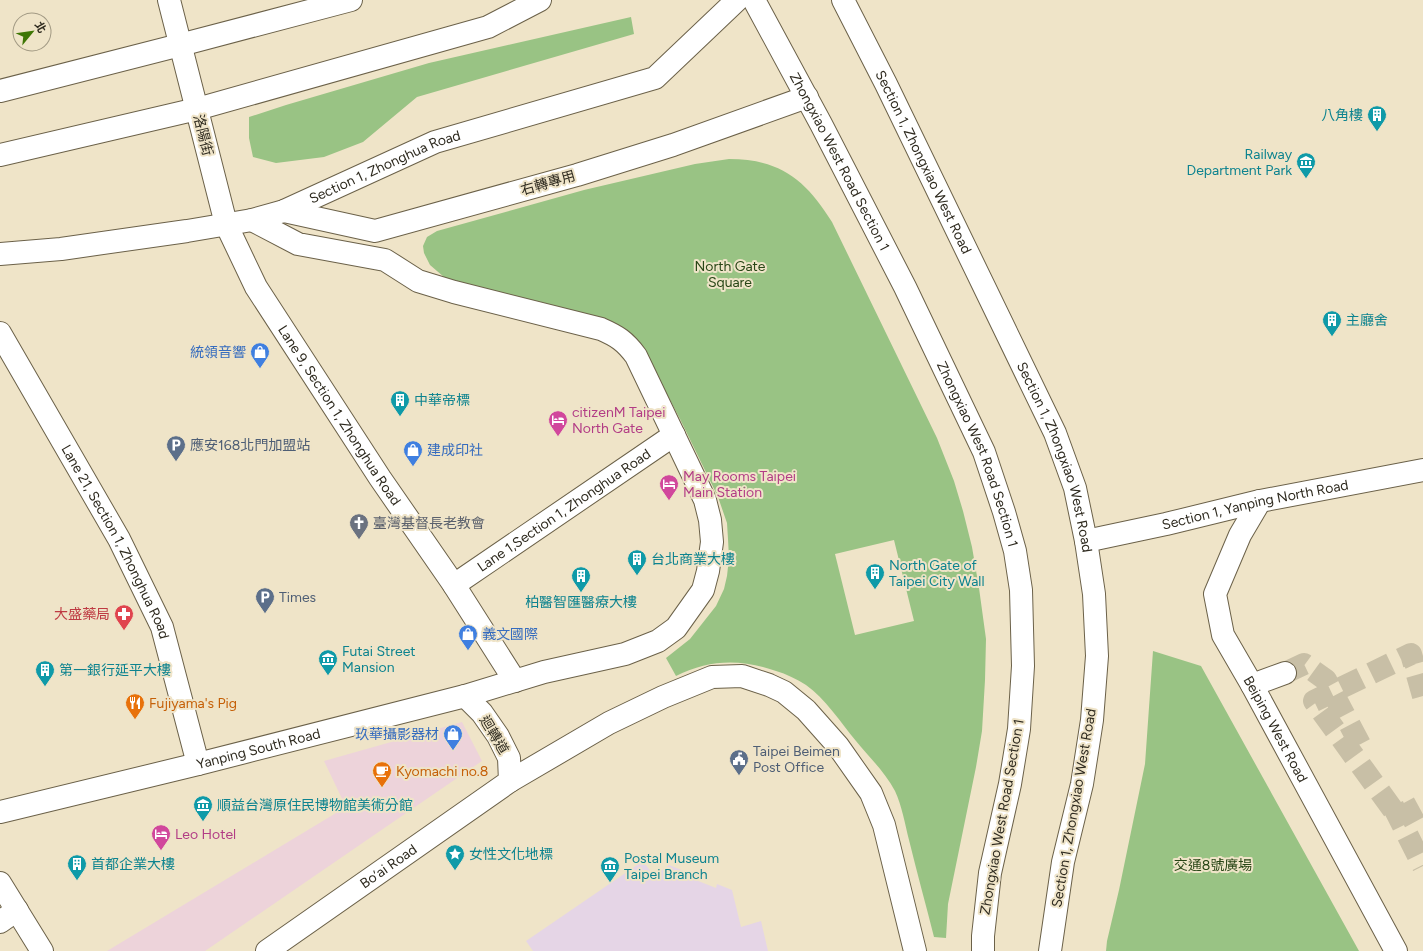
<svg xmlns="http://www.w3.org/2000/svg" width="1423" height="951" font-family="Figtree,'Noto Sans TC',sans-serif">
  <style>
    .commercial { fill: #edd3da }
    .industrial { fill: #e5d5e6 }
    .green { fill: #99c384; fill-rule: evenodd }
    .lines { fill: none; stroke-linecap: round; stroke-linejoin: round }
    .minor-tunnel { stroke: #c8bfa6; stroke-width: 22; stroke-dasharray: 22 11; stroke-linecap: butt }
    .minor-casing { stroke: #6b6149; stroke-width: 24 }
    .major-casing { stroke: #6b6149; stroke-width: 24 }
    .minor { stroke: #fff; stroke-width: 22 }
    .major { stroke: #fff; stroke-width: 22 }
    .labels { text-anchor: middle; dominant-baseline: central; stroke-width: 4; stroke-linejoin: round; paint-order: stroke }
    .culture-label { font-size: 14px; fill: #0d838f; stroke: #efe4c8; text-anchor: start }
    .street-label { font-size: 14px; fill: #2e2a1f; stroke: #efe4c8 }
    .park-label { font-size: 14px; fill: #284616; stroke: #efe4c8 }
    .shop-label { font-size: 14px; fill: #366cbe; stroke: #efe4c8; text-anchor: end }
    .hotel-label { font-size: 14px; fill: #b23c85; stroke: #efe4c8; text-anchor: start }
    .service-label { font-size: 14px; fill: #4e5e75; stroke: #efe4c8; text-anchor: start }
    .worship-label { font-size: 14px; fill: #5b616d; stroke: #efe4c8; text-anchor: start }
    .health-label { font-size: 14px; fill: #be3a42; stroke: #efe4c8; text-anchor: end }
    .food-label { font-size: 14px; fill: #c56008; stroke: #efe4c8; text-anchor: start }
  </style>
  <rect width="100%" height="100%" fill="#efe4c8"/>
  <path class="commercial" d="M462 722 482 761 205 951H107L346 807 324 761Z"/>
  <path class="industrial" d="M643 861 654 876 669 865 684 871 683 875 716 888 717 884 732 890 741 927 761 921 768 951H533L526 941Z"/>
  <path class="green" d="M631 17 634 34 417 97 363 142 324 157 276 163 253 157 249 138V117L286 105 429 63Z
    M729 159C780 159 806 180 832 222L937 438 954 481 963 511 972 547 979 588 986 639 985 680 982 731 976 767 948 904 946 938 934 937C926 905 917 873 909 840 905 824 902 806 895 791 885 772 869 757 856 741 841 723 825 698 806 685 797 679 786 674 776 671 741 659 710 659 676 676L666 658 690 639 716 606 724 589 727 576 729 558 728 539 727 523 718 497 680 419 655 372 595 317 541 302 462 284 444 277 430 265 424 253 423 246 427 237 437 231 584 190 695 164ZM894 540 914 621 855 635 835 554Z
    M1153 651 1201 666 1359 951H1106L1107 941 1119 890 1145 764Z"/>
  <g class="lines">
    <path class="minor-tunnel" d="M1285 673 1304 664 1326 680 1361 746
      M1423 696 1411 654 1314 701 1399 818 1423 805
      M1393 806 1423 866"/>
    <defs>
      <g id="minor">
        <path id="s1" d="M169 0 226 224 256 287 380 478 454 585 515 681"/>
        <path id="s2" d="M0 333 119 539 162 627 198 764"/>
        <path id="s3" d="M1260 501 1240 535 1215 594 1223 635 1252 685 1396 951"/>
        <path id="s4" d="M1086 541 1166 524 1260 501 1423 470"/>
        <path id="s5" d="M454 585 674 435"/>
        <path d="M1252 685 1285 673"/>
        <path id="s6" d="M0 812 198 764 465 696 544 672 625 654 658 641 676 628 703 590 708 571 712 542 710 520 705 500 636 356C625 341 617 336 601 329L454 292 418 281 385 260 298 244 252 220"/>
        <path d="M0 883 42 951"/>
        <path d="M0 922 17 910"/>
        <path id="s7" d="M267 951 510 781 509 758 498 736 482 713 465 696"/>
      </g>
      <g id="major">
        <path id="s8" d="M754 0 821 124 905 287 984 452 1004 512 1015 551 1021 590 1023 666 1019 729 1010 784 990 873 983 936V951"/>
        <path id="s9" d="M843 0 886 84 1055 433 1075 488 1086 541 1094 594 1097 656 1092 720 1082 784 1063 862 1050 951"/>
        <path d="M0 91 180 45 351 0"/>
        <path d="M0 155 197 109 488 27 540 0"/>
        <path d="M284 211 375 231 577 175 673 145 807 97"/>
        <path id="s10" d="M0 254 61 249 187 231 252 220 284 211 435 142 655 78 737 0"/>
        <path d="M510 781 609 723 663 697 712 677 742 676 769 685 784 692 806 710 838 746 871 793 884 825 915 951"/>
      </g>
    </defs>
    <use href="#minor" class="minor-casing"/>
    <use href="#major" class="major-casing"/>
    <use href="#minor" class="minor"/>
    <use href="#major" class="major"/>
  </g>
  <defs>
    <symbol id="building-pin" viewBox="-11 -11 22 30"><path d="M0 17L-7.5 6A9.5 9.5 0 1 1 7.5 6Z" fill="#0f9aa8" stroke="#efe4c8"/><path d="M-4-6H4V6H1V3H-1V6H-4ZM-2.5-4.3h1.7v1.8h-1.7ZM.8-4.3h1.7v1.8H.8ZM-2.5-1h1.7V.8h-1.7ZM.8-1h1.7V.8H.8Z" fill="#fff"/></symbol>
    <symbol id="museum-pin" viewBox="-11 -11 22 30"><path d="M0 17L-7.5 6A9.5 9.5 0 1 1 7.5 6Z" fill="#0f9aa8" stroke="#efe4c8"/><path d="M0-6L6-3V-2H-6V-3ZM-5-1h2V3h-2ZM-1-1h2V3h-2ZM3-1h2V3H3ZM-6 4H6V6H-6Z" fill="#fff"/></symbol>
    <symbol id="shop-pin" viewBox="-11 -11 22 30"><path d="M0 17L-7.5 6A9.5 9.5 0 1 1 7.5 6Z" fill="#3f7fe0" stroke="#efe4c8"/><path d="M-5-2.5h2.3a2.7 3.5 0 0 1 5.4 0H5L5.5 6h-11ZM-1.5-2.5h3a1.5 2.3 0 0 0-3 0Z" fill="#fff"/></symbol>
    <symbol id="hotel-pin" viewBox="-11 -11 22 30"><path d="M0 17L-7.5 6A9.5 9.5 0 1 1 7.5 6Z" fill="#d1479c" stroke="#efe4c8"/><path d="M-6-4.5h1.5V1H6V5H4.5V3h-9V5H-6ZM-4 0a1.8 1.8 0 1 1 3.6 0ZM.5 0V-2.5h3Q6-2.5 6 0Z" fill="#fff"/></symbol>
    <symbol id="parking-pin" viewBox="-11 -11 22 30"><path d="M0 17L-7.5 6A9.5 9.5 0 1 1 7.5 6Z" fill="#5c6f8a" stroke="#efe4c8"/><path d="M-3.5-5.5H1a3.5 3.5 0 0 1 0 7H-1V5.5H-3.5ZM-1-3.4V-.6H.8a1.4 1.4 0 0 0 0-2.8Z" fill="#fff"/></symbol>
    <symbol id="church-pin" viewBox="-11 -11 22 30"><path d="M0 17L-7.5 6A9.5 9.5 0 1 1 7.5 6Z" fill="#6b7280" stroke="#efe4c8"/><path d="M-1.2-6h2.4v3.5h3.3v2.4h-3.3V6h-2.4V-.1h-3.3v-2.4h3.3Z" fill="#fff"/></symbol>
    <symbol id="pharmacy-pin" viewBox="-11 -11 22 30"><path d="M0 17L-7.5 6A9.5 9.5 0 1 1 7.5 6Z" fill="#e0444e" stroke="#efe4c8"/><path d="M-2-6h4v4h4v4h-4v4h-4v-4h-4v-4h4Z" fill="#fff"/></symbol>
    <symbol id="restaurant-pin" viewBox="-11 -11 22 30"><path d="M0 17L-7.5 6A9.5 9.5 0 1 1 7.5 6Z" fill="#e8710a" stroke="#efe4c8"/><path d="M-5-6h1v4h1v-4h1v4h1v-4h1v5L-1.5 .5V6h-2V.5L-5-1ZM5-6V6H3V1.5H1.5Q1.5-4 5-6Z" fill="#fff"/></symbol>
    <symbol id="civic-pin" viewBox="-11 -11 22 30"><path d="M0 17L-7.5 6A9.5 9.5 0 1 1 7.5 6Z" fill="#5c6f8a" stroke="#efe4c8"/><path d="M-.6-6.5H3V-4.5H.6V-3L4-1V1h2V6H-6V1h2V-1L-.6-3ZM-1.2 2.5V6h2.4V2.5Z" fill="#fff"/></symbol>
    <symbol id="cafe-pin" viewBox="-11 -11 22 30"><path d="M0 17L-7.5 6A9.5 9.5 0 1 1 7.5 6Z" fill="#e8710a" stroke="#efe4c8"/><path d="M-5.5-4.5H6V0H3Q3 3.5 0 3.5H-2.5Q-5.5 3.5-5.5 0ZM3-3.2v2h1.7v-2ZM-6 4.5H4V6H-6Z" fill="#fff"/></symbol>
    <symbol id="sight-pin" viewBox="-11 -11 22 30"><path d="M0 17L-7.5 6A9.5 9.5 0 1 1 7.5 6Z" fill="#0f9aa8" stroke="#efe4c8"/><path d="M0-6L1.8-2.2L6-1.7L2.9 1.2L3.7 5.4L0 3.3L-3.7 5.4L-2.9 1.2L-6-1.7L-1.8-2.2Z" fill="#fff"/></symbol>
  </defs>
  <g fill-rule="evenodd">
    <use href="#building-pin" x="1366" y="104" width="22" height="30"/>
    <use href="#museum-pin" x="1295" y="151" width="22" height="30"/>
    <use href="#building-pin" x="1321" y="309" width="22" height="30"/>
    <use href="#shop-pin" x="249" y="341" width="22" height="30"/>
    <use href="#building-pin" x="389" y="389" width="22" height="30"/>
    <use href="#hotel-pin" x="547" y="409" width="22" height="30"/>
    <use href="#parking-pin" x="165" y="434" width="22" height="30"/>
    <use href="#shop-pin" x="402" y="439" width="22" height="30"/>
    <use href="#hotel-pin" x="658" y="473" width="22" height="30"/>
    <use href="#church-pin" x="348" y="512" width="22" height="30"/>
    <use href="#building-pin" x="626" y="548" width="22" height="30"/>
    <use href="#building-pin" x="864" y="562" width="22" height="30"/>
    <use href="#building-pin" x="570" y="565" width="22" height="30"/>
    <use href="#parking-pin" x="254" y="586" width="22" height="30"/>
    <use href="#pharmacy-pin" x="113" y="603" width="22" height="30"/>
    <use href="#shop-pin" x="457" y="623" width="22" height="30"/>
    <use href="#museum-pin" x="317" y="648" width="22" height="30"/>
    <use href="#building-pin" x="34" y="659" width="22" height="30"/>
    <use href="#restaurant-pin" x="124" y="692" width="22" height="30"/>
    <use href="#shop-pin" x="442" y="723" width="22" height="30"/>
    <use href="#civic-pin" x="728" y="748" width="22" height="30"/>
    <use href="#cafe-pin" x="371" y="760" width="22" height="30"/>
    <use href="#museum-pin" x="192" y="794" width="22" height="30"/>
    <use href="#hotel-pin" x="150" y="823" width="22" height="30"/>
    <use href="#sight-pin" x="444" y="843" width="22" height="30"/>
    <use href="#building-pin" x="66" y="853" width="22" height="30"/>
    <use href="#museum-pin" x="599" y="855" width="22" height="30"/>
  </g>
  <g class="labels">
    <g class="culture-label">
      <text x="1363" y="115" text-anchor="end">八角樓</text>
      <text x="1292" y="154" text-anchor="end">Railway<tspan x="1292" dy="16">Department Park</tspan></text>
      <text x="1346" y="320">主廳舍</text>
      <text x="414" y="400">中華帝標</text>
      <text x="651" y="559">台北商業大樓</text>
      <text x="889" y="565">North Gate of<tspan x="889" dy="16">Taipei City Wall</tspan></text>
      <text x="581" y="602" text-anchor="middle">柏醫智匯醫療大樓</text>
      <text x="342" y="651">Futai Street<tspan x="342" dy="16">Mansion</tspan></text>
      <text x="59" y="670">第一銀行延平大樓</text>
      <text x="217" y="805">順益台灣原住民博物館美術分館</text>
      <text x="469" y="854">女性文化地標</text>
      <text x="624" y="858">Postal Museum<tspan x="624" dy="16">Taipei Branch</tspan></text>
      <text x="91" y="864">首都企業大樓</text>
    </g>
    <g class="street-label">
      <text transform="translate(203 135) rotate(76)">洛陽街</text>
      <text stroke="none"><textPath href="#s8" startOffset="183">Zhongxiao West Road Section 1</textPath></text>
      <text stroke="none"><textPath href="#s9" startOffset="181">Section 1, Zhongxiao West Road</textPath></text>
      <text stroke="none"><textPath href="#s10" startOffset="398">Section 1, Zhonghua Road</textPath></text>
      <text transform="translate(548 183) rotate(-16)">右轉專用</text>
      <text stroke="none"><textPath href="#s1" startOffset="454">Lane 9, Section 1, Zhonghua Road</textPath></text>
      <text stroke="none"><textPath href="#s8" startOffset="507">Zhongxiao West Road Section 1</textPath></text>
      <text stroke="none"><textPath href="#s9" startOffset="505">Section 1, Zhongxiao West Road</textPath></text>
      <text stroke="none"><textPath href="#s4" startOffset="173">Section 1, Yanping North Road</textPath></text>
      <text stroke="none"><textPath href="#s5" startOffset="133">Lane 1,Section 1, Zhonghua Road</textPath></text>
      <text stroke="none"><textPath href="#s2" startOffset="239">Lane 21, Section 1, Zhonghua Road</textPath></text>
      <text stroke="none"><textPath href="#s3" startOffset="253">Beiping West Road</textPath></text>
      <text transform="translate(494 735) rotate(59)">迴轉道</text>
      <text stroke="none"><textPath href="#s6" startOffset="266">Yanping South Road</textPath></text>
      <text transform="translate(1074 808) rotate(-80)">Section 1, Zhongxiao West Road</text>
      <text transform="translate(1002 817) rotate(-80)">Zhongxiao West Road Section 1</text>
      <text stroke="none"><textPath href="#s7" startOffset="148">Bo’ai Road</textPath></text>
    </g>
    <g class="park-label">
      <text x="730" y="266">North Gate<tspan x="730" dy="16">Square</tspan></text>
      <text x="1213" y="865">交通8號廣場</text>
    </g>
    <g class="shop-label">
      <text x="246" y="352">統領音響</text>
      <text x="427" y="450" text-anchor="start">建成印社</text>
      <text x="482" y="634" text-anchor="start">義文國際</text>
      <text x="439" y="734">玖華攝影器材</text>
    </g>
    <g class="hotel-label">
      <text x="572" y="412">citizenM Taipei<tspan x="572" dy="16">North Gate</tspan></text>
      <text x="683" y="476">May Rooms Taipei<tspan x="683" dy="16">Main Station</tspan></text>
      <text x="175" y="834">Leo Hotel</text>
    </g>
    <g class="service-label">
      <text x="190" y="445">應安168北門加盟站</text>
      <text x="279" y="597">Times</text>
      <text x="753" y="751">Taipei Beimen<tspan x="753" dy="16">Post Office</tspan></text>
    </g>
    <g class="worship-label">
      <text x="373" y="523">臺灣基督長老教會</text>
    </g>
    <g class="health-label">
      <text x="110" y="614">大盛藥局</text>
    </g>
    <g class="food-label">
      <text x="149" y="703">Fujiyama's Pig</text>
      <text x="396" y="771">Kyomachi no.8</text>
    </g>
  </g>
  <g transform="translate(32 32) rotate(61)"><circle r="19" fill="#efe4c8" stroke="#a29a84"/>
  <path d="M0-3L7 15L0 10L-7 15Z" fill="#3e7605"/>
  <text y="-6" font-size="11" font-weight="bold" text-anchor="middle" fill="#2e2a1f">北</text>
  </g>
</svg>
